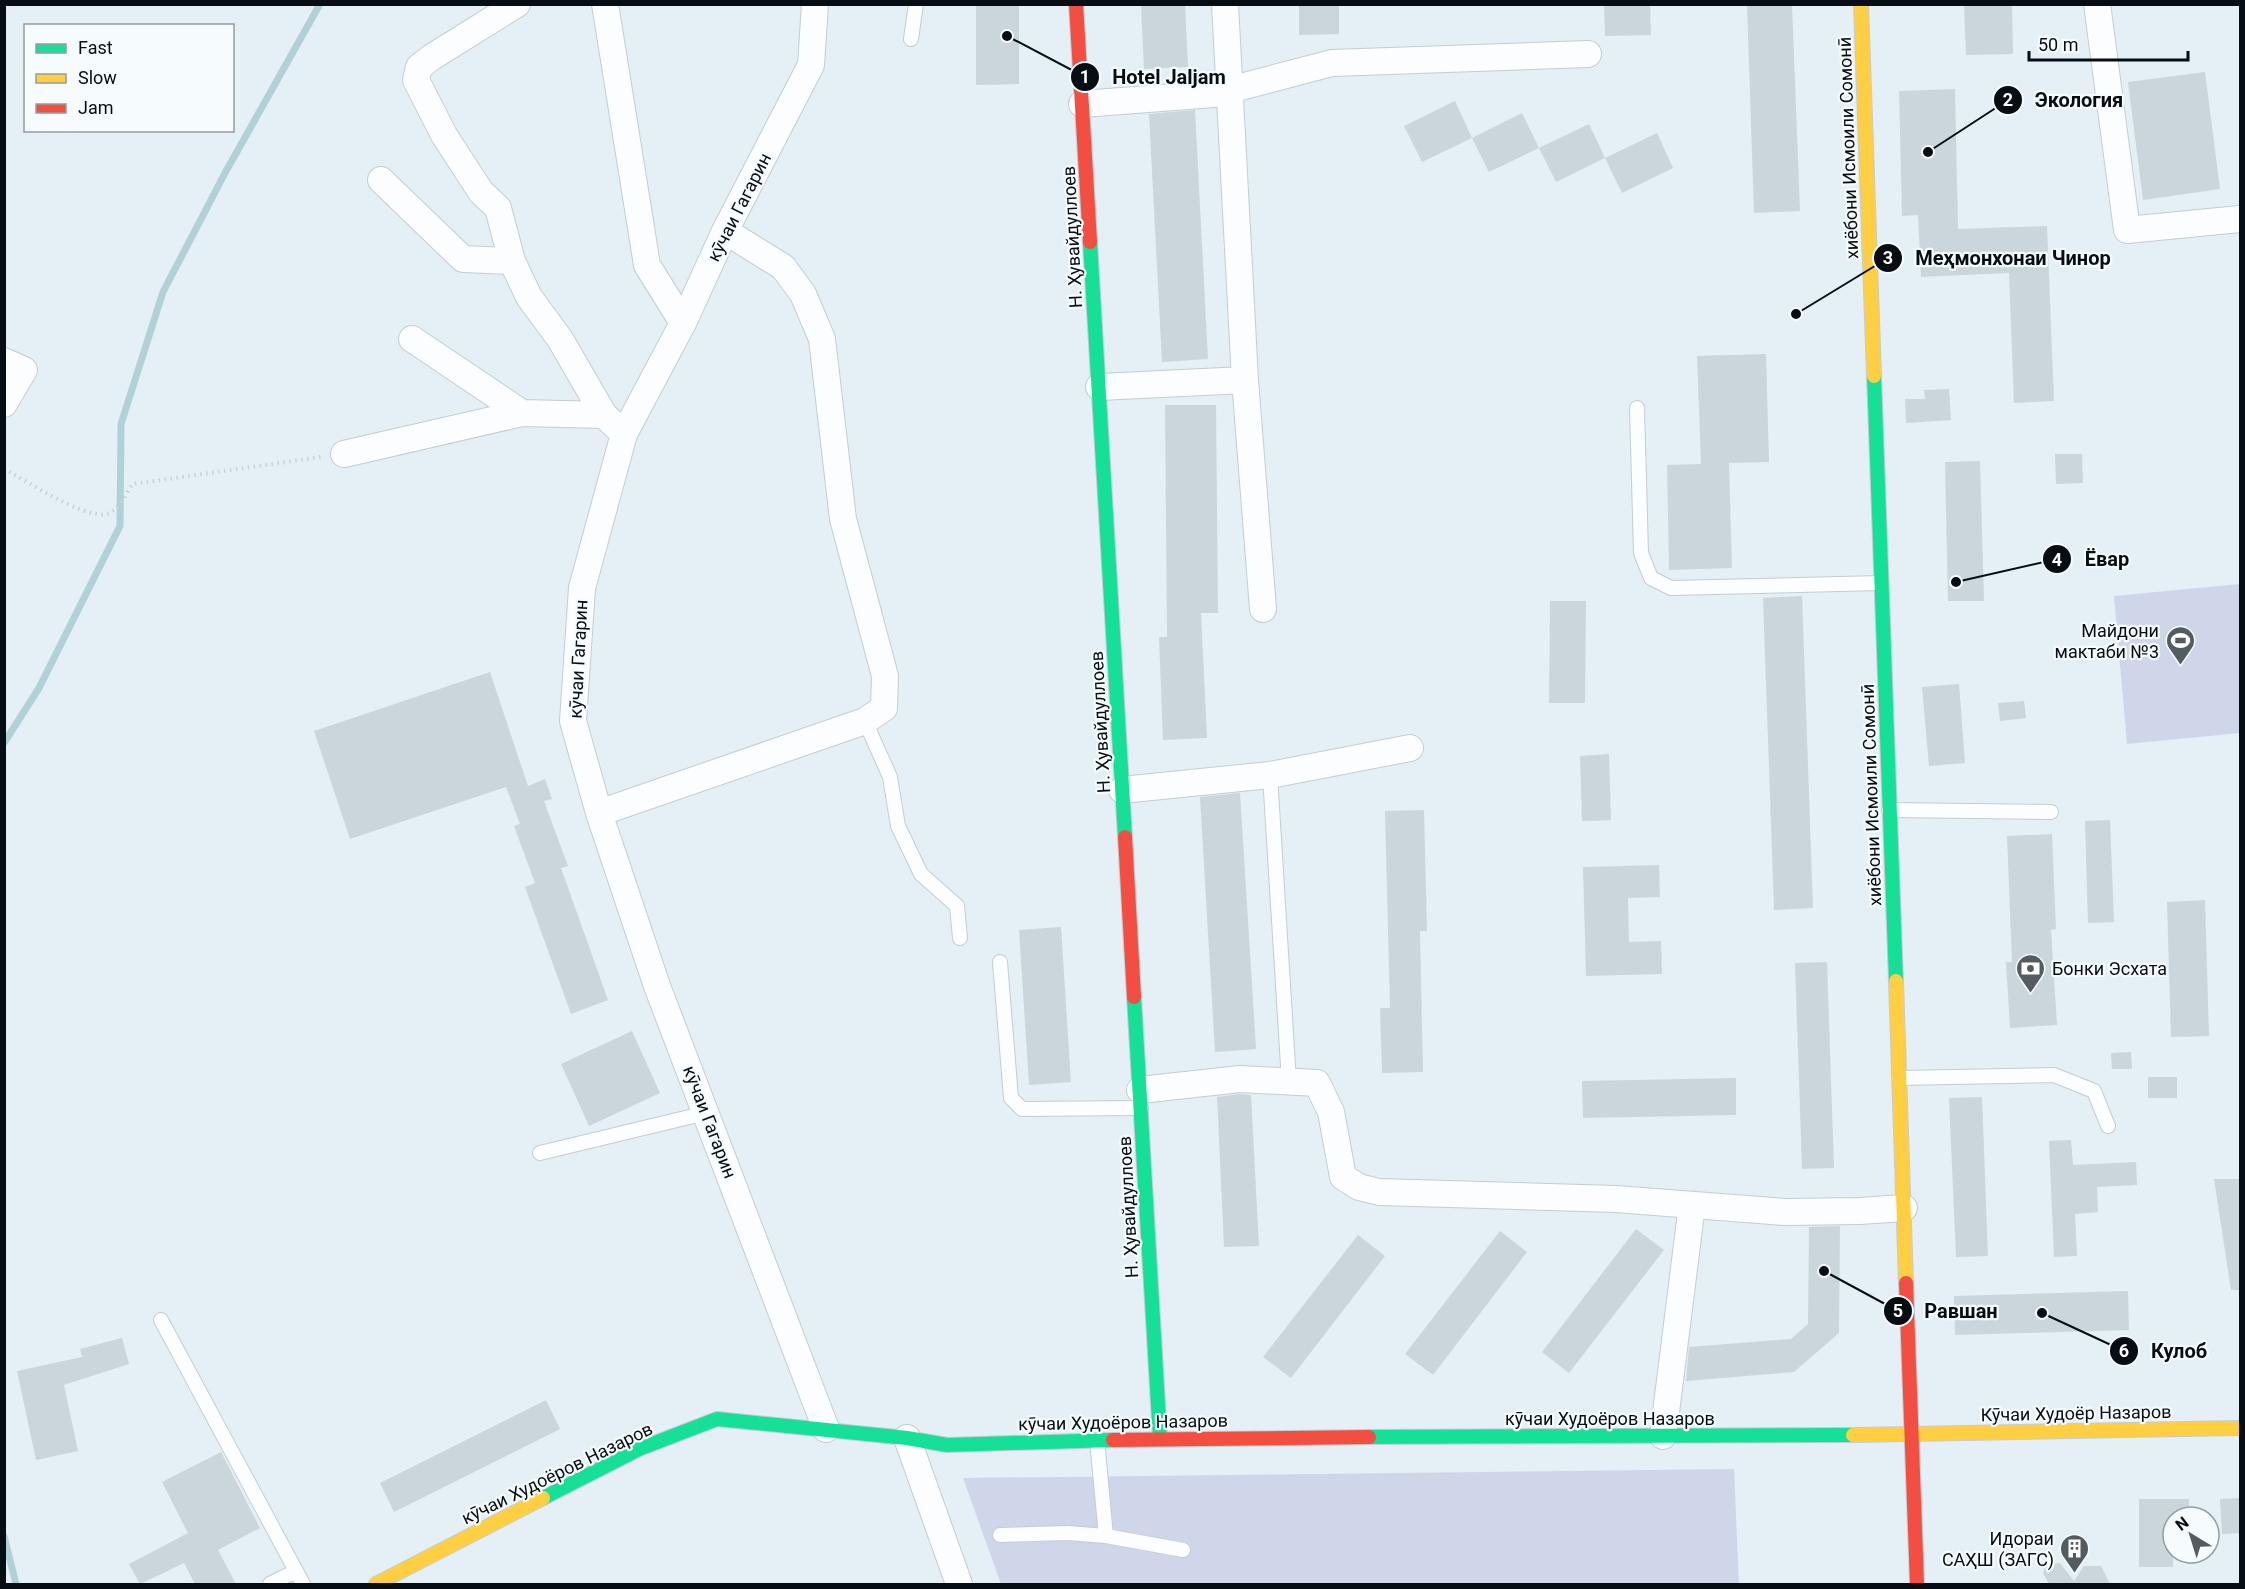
<svg xmlns="http://www.w3.org/2000/svg" width="2245" height="1589" font-family="Roboto,sans-serif">
  <style>
    .green { fill: #d0d6ea }
    .lines { fill: none; stroke-linecap: round; stroke-linejoin: round }
    .stream { stroke: #b0d2d6; stroke-width: 7 }
    .building { fill: #cad6db }
    .lane-casing { stroke: #c4cdd3; stroke-width: 16 }
    .street-casing { stroke: #c4cdd3; stroke-width: 28 }
    .fast-casing { stroke: #c4cdd3; stroke-width: 16 }
    .slow-casing { stroke: #c4cdd3; stroke-width: 16 }
    .jam-casing { stroke: #c4cdd3; stroke-width: 16 }
    .path { stroke: #cbd0d2; stroke-width: 4; stroke-dasharray: 1.5 4.5; stroke-linecap: butt }
    .lane { stroke: #fbfdfe; stroke-width: 14 }
    .street { stroke: #fbfdfe; stroke-width: 26 }
    .fast { stroke: #16e098; stroke-width: 14 }
    .slow { stroke: #ffcf43; stroke-width: 14 }
    .jam { stroke: #f24e42; stroke-width: 14 }
    .labels { text-anchor: middle; dominant-baseline: central; stroke-width: 4.5; stroke-linejoin: round; paint-order: stroke }
    .street-label { font-size: 18px; fill: #060d13; stroke: #f6fbfe }
    .poi-label { font-size: 18px; fill: #060d13; stroke: #f6fbfe; text-anchor: end }
    .leader { fill: none; stroke: #060d13; stroke-width: 2 }
    .callout-dot { fill: #060d13; stroke: #f6fbfe; stroke-width: 2 }
    .mark-label { font-size: 18px; text-anchor: middle; font-weight: bold; fill: #fff }
    .callout-label { font-size: 20px; text-anchor: middle; font-weight: bold; fill: #060d13; stroke: #f6fbfe; stroke-width: 4.5; stroke-linejoin: round; paint-order: stroke }
  </style>
  <rect width="100%" height="100%" fill="#e5eff6"/>
  <path class="green" d="M2240 584V733L2127 744 2114 596Z
    M1734 1469 1739 1584H1001L963 1478Z"/>
  <g class="lines">
    <path class="stream" d="M4 743 39 688 120 526 121 424 163 292 225 173 320 4
      M4 1536 16 1584"/>
  </g>
  <path class="building" d="M976 4H1019V84L976 85Z
    M1141 4H1185L1188 67 1144 69Z
    M1299 4H1339V34L1299 35Z
    M1604 4H1650L1651 35 1605 36Z
    M1747 4H1792L1800 211 1754 213Z
    M1964 4H2012L2013 54 1966 55Z
    M2205 72 2220 189 2143 200 2128 82Z
    M1955 89 1958 229 2047 226 2054 401 2014 403 2009 273 1921 277 1918 215 1902 216 1899 91Z
    M1455 101 1472 138 1422 162 1404 126Z
    M1195 110 1208 359 1162 362 1149 114Z
    M1522 113 1539 148 1489 172 1472 138Z
    M1589 124 1605 158 1556 182 1539 148Z
    M1657 133 1673 168 1622 193 1605 158Z
    M1766 354 1769 462 1729 463 1732 568 1669 570 1667 465 1701 464 1697 356Z
    M1949 389 1951 420 1906 423 1905 399H1925L1924 390Z
    M1165 405H1216L1218 613H1201L1207 738 1163 740 1159 637H1167Z
    M2055 454H2082L2083 483 2056 484Z
    M1980 461 1984 601H1948L1945 462Z
    M1802 596 1813 908 1774 910 1763 598Z
    M1550 601H1586L1585 703H1549Z
    M490 672 528 786 545 779 552 799 544 801 568 866 561 868 608 1000 571 1014 525 887 535 883 514 826 520 824 506 787 350 839 314 731Z
    M1959 684 1965 763 1929 766 1922 687Z
    M2024 701 2026 718 2000 721 1998 703Z
    M1609 754 1611 820 1582 821 1580 756Z
    M1240 793 1256 1049 1215 1052 1200 797Z
    M1424 810 1427 931H1420L1423 1072 1382 1073 1380 1008H1390L1385 811Z
    M2110 820 2114 922 2088 923 2085 821Z
    M2052 834 2056 929 2051 930 2057 1025 2010 1028 2006 962H2012L2007 836Z
    M1659 865 1660 897 1628 898 1629 942 1661 941 1662 974 1586 976 1583 867Z
    M2205 900 2209 1036 2171 1037 2167 902Z
    M1061 927 1071 1082 1029 1085 1019 930Z
    M1827 962 1834 1168 1802 1169 1795 963Z
    M632 1031 660 1093 589 1126 561 1064Z
    M2131 1052 2132 1069H2112L2111 1053Z
    M2148 1077H2177V1098H2148Z
    M1736 1078V1115L1583 1118 1582 1081Z
    M1240 1094 1251 1095 1259 1246 1224 1247 1217 1097Z
    M1982 1097 1988 1256 1956 1257 1949 1098Z
    M2071 1140 2073 1165 2136 1162 2137 1185 2097 1187 2098 1212 2075 1214 2077 1256 2054 1257 2049 1141Z
    M2214 1179H2241V1290H2231Z
    M1840 1226 1839 1333 1794 1372 1686 1381 1689 1347 1791 1339 1808 1324 1809 1227Z
    M1636 1229 1664 1250 1569 1373 1542 1352Z
    M1500 1231 1527 1252 1433 1375 1405 1354Z
    M1358 1235 1385 1256 1291 1378 1263 1357Z
    M2128 1291 2129 1330 1955 1335 1954 1296Z
    M122 1338 129 1364 64 1385 78 1451 36 1460 17 1371 82 1357 80 1349Z
    M546 1400 560 1429 394 1512 380 1483Z
    M221 1452 260 1528 218 1550 236 1584H195L184 1563 140 1584 129 1564 188 1533 162 1482Z
    M2241 1498V1533L2222 1534 2220 1499Z
    M2139 1499H2189V1517H2173V1567H2139Z
    M2060 1563 2074 1581 2084 1566H2101L2110 1584H2049L2043 1573 2047 1564Z"/>
  <g class="lines">
    <defs>
      <path id="lane" d="M911 39 916 4
        M1637 408 1641 553 1651 578 1671 588 1881 583
        M865 721 890 777 898 826 921 874 957 906 960 938
        M1270 775 1289 1082
        M1889 810 2051 812
        M1000 962 1011 1098 1022 1109 1141 1108
        M1899 1078 2054 1075 2094 1091 2108 1126
        M540 1153 706 1113
        M161 1320 303 1584
        M1097 1440 1106 1536 1183 1550
        M1000 1535 1068 1533 1106 1536
        M270 1584 296 1571"/>
      <path id="street" d="M517 4 432 57 419 67 416 80 444 135 481 192 498 208 512 261 529 297 560 339 604 415 624 434
        M605 4 647 265 683 323
        M815 4 811 65 725 231 683 323 624 434 582 588 573 721 599 813 657 986 826 1429
        M1225 4 1245 380 1263 609
        M2097 4 2127 230 2240 219
        M1082 104 1214 94 1332 63 1588 54
        M381 180 463 259 512 261
        M412 339 522 413
        M4 361 24 370 4 404
        M1099 387 1245 380
        M344 454 522 413 604 415
        M1122 790 1270 775 1410 748
        M599 813 865 721 884 708 885 676 843 519 822 339 803 294 783 267 725 231
        M1140 1090 1240 1079 1317 1083 1331 1112 1343 1177 1359 1187 1379 1192 1616 1199 1785 1212 1860 1211 1904 1208
        M1663 1436 1692 1205
        M907 1438 959 1584"/>
      <path id="fast" d="M1090 242 1125 837
        M1874 376 1896 981
        M1134 997 1160 1438
        M1369 1437 1853 1435
        M543 1498 639 1449 717 1419 907 1438 947 1445 1113 1440"/>
      <path id="slow" d="M1861 4 1874 376
        M1896 981 1906 1283
        M1853 1435 2240 1428
        M376 1584 543 1498"/>
      <path id="jam" d="M1076 4 1090 242
        M1125 837 1134 997
        M1906 1283 1917 1584
        M1113 1440 1369 1437"/>
    </defs>
    <use href="#lane" class="lane-casing"/>
    <use href="#street" class="street-casing"/>
    <use href="#fast" class="fast-casing"/>
    <use href="#slow" class="slow-casing"/>
    <use href="#jam" class="jam-casing"/>
    <path class="path" d="M4 469C26 480 83 519 106 514 118 512 126 493 133 484L321 457"/>
    <use href="#lane" class="lane"/>
    <use href="#street" class="street"/>
    <use href="#fast" class="fast"/>
    <use href="#slow" class="slow"/>
    <use href="#jam" class="jam"/>
  </g>
  <defs>
    <symbol id="stadium-pin" viewBox="-11 -11 22 30"><path d="M0 17L-7.5 6A9.5 9.5 0 1 1 7.5 6Z" fill="#545c62" stroke="#f6fbfe"/><path d="M0-5a6.5 5 0 1 0 0 10a6.5 5 0 1 0 0-10ZM-3.5-1.8h7v3.6h-7Z" fill="#fff"/></symbol>
    <symbol id="bank-pin" viewBox="-11 -11 22 30"><path d="M0 17L-7.5 6A9.5 9.5 0 1 1 7.5 6Z" fill="#545c62" stroke="#f6fbfe"/><path d="M-6-4H6V4H-6ZM0-2.3a2.3 2.3 0 1 0 0 4.6a2.3 2.3 0 1 0 0-4.6Z" fill="#fff"/></symbol>
    <symbol id="building-pin" viewBox="-11 -11 22 30"><path d="M0 17L-7.5 6A9.5 9.5 0 1 1 7.5 6Z" fill="#545c62" stroke="#f6fbfe"/><path d="M-4-6H4V6H1V3H-1V6H-4ZM-2.5-4.3h1.7v1.8h-1.7ZM.8-4.3h1.7v1.8H.8ZM-2.5-1h1.7V.8h-1.7ZM.8-1h1.7V.8H.8Z" fill="#fff"/></symbol>
  </defs>
  <g fill-rule="evenodd">
    <use href="#stadium-pin" x="2164" y="624" width="33" height="45"/>
    <use href="#bank-pin" x="2014" y="952" width="33" height="45"/>
    <use href="#building-pin" x="2058" y="1532" width="33" height="45"/>
  </g>
  <g class="labels">
    <g class="street-label">
      <text transform="translate(1848 148) rotate(-92)">хиёбони Исмоили Сомонӣ</text>
      <text transform="translate(739 207) rotate(-63)">кӯчаи Гагарин</text>
      <text transform="translate(1072 237) rotate(-93)">Н. Ҳувайдуллоев</text>
      <text transform="translate(578 659) rotate(-87)">кӯчаи Гагарин</text>
      <text transform="translate(1100 722) rotate(-93)">Н. Ҳувайдуллоев</text>
      <text transform="translate(1871 795) rotate(-92)">хиёбони Исмоили Сомонӣ</text>
      <text transform="translate(710 1122) rotate(69)">кӯчаи Гагарин</text>
      <text transform="translate(1128 1207) rotate(-93)">Н. Ҳувайдуллоев</text>
      <text transform="translate(2076 1413) rotate(-1)">Кӯчаи Худоёр Назаров</text>
      <text x="1610" y="1418">кӯчаи Худоёров Назаров</text>
      <text transform="translate(1123 1422) rotate(-1)">кӯчаи Худоёров Назаров</text>
      <text transform="translate(557 1473) rotate(-26)">кӯчаи Худоёров Назаров</text>
    </g>
    <g class="poi-label">
      <text x="2159" y="630">Майдони<tspan x="2159" dy="21">мактаби №3</tspan></text>
      <text x="2052" y="968" text-anchor="start">Бонки Эсхата</text>
      <text x="2054" y="1538">Идораи<tspan x="2054" dy="21">САҲШ (ЗАГС)</tspan></text>
    </g>
  </g>
  <path class="leader" d="M1007 36L1085 77M1928 152L2008 100M1796 314L1888 258M1956 582L2057 559M1824 1271L1898 1311M2042 1313L2124 1351"/>
  <g class="callout-dot">
    <circle cx="1007" cy="36" r="6"/>
    <circle cx="1928" cy="152" r="6"/>
    <circle cx="1796" cy="314" r="6"/>
    <circle cx="1956" cy="582" r="6"/>
    <circle cx="1824" cy="1271" r="6"/>
    <circle cx="2042" cy="1313" r="6"/>
    <circle cx="1085" cy="77" r="15"/>
    <circle cx="2008" cy="100" r="15"/>
    <circle cx="1888" cy="258" r="15"/>
    <circle cx="2057" cy="559" r="15"/>
    <circle cx="1898" cy="1311" r="15"/>
    <circle cx="2124" cy="1351" r="15"/>
  </g>
  <g class="mark-label">
    <text x="1085" y="83">1</text>
    <text x="2008" y="106">2</text>
    <text x="1888" y="264">3</text>
    <text x="2057" y="566">4</text>
    <text x="1898" y="1317">5</text>
    <text x="2124" y="1357">6</text>
  </g>
  <g class="callout-label">
    <text x="1169" y="84">Hotel Jaljam</text>
    <text x="2079" y="107">Экология</text>
    <text x="2013" y="265">Меҳмонхонаи Чинор</text>
    <text x="2107" y="566">Ёвар</text>
    <text x="1961" y="1318">Равшан</text>
    <text x="2179" y="1358">Кулоб</text>
  </g>
  <rect width="2245" height="1589" fill="none" stroke="#060d13" stroke-width="12"/>
  <rect x="24" y="24" width="210" height="108" fill="#f6fbfe" stroke="#969ca0" stroke-width="1.5"/>
  <rect x="36" y="44" width="30" height="9" fill="#16e098" stroke="#969ca0" stroke-width="1.5"/>
  <text x="78" y="54" font-size="18" fill="#060d13">Fast</text>
  <rect x="36" y="74" width="30" height="9" fill="#ffcf43" stroke="#969ca0" stroke-width="1.5"/>
  <text x="78" y="84" font-size="18" fill="#060d13">Slow</text>
  <rect x="36" y="104" width="30" height="9" fill="#f24e42" stroke="#969ca0" stroke-width="1.5"/>
  <text x="78" y="114" font-size="18" fill="#060d13">Jam</text>
  <g transform="translate(2191 1535) rotate(322)"><circle r="28" fill="#f6fbfe" stroke="#969ca0" stroke-width="1.5"/>
  <path d="M0-4.5L10 22L0 15L-10 22Z" fill="#545c62"/>
  <text y="-9" font-size="16" font-weight="bold" text-anchor="middle" fill="#060d13">N</text>
  </g>
  <path d="M2029 51v9h159v-9" fill="none" stroke="#060d13" stroke-width="3"/>
  <text x="2038" y="51" font-size="18" fill="#060d13" stroke="#f6fbfe" stroke-width="4.5" paint-order="stroke">50 m</text>
</svg>
